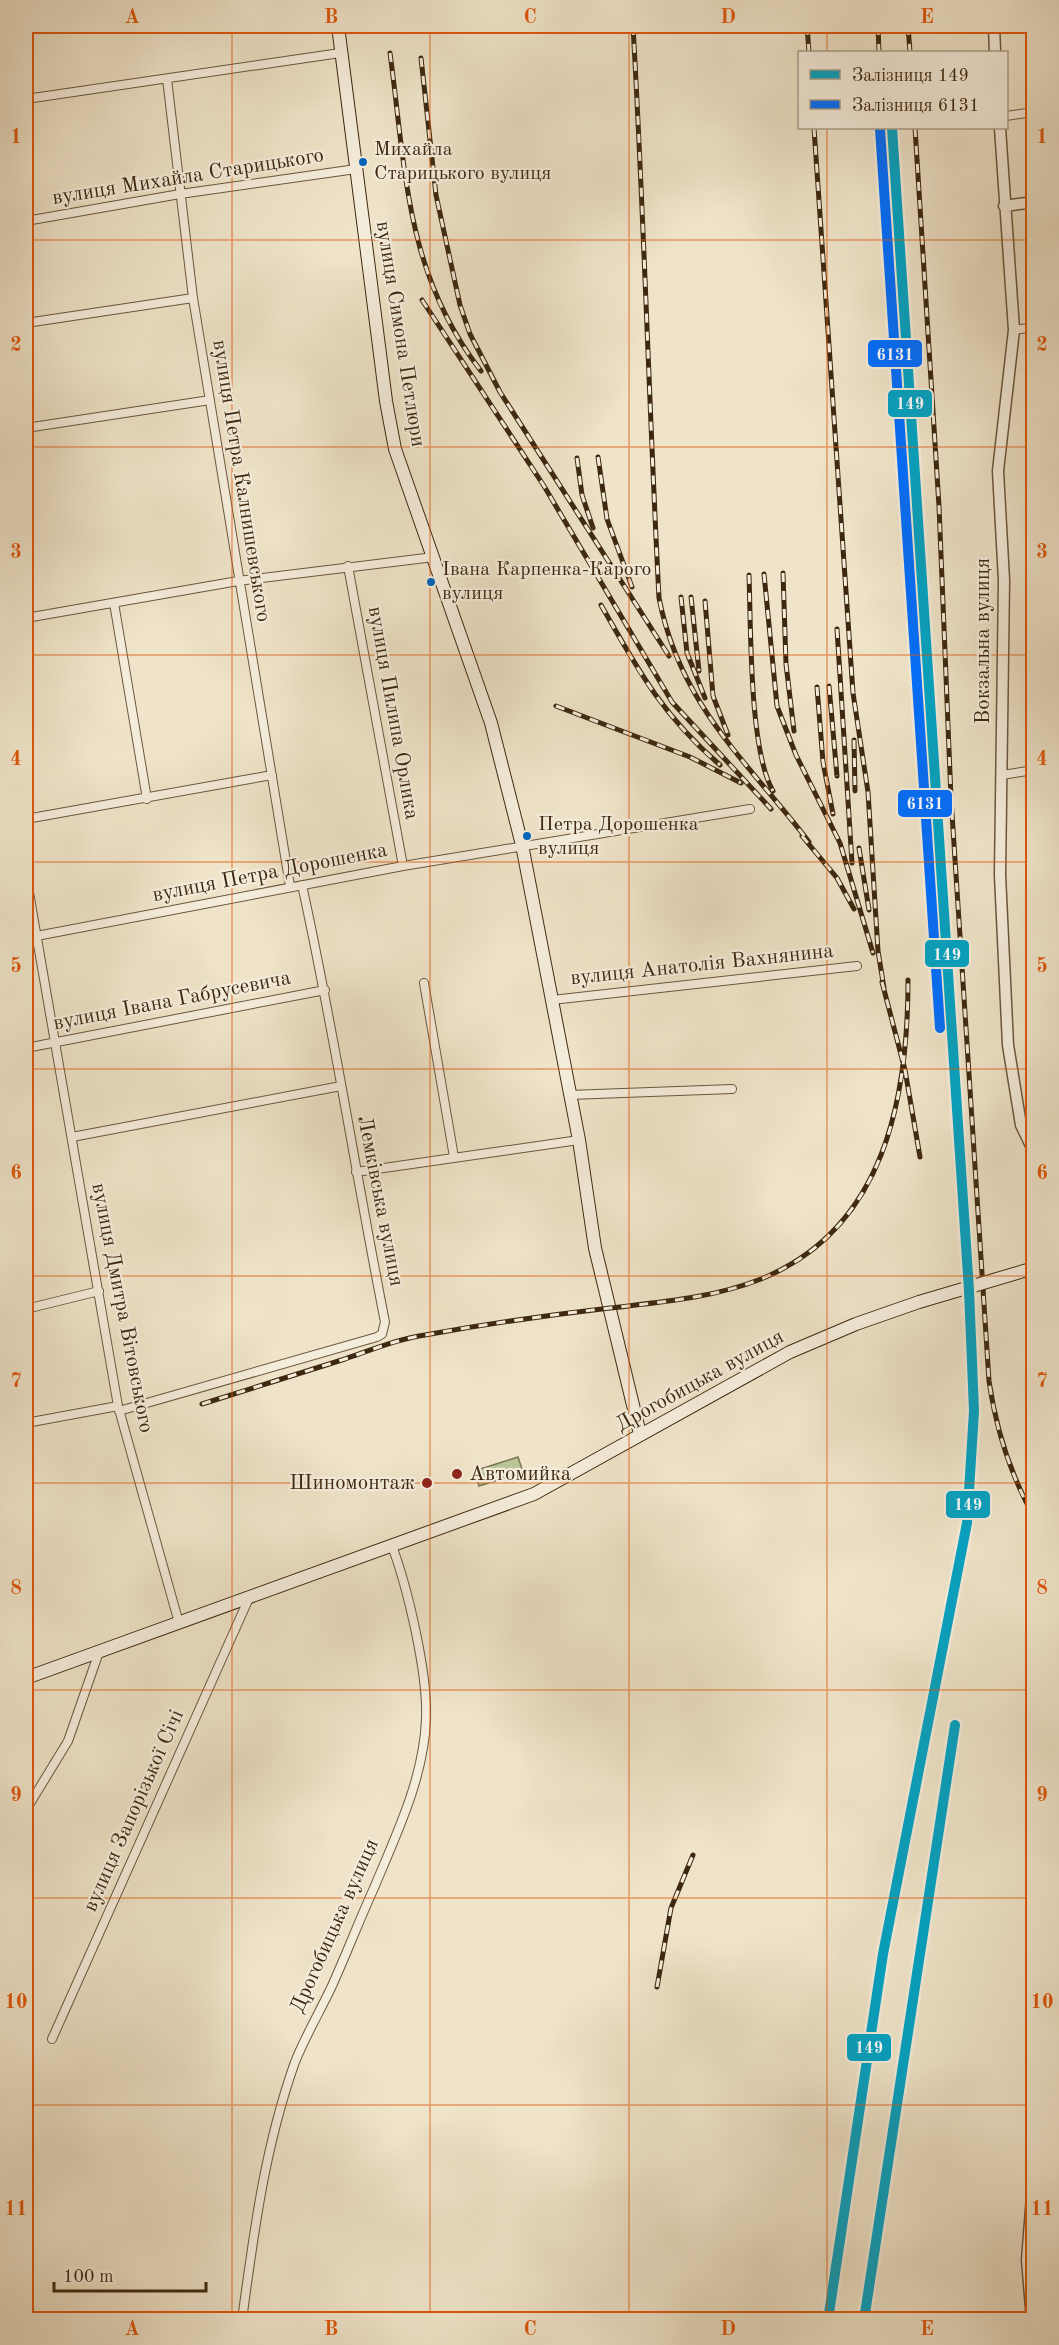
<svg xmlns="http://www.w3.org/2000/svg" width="1059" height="2345" font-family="'Old Standard TT',serif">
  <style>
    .park { fill: url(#park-tufts); stroke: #7b7652; stroke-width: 1.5 }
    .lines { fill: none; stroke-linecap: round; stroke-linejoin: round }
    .minor-casing { stroke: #6a573e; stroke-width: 10 }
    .tertiary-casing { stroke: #6a573e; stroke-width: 13 }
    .secondary-casing { stroke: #3d280f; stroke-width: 14 }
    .minor { stroke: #f5eddc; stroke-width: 8 }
    .tertiary { stroke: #f5eddc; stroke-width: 10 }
    .secondary { stroke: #f5eddc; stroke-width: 12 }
    .rail-casing { stroke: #3d280f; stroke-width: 5 }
    .rail { stroke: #f5eddc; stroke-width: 3; stroke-dasharray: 9; stroke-linecap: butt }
    .secondary-bridge-casing { stroke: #3d280f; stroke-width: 14; stroke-linecap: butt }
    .secondary-bridge { stroke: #f5eddc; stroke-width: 12 }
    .rail-1-casing { stroke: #f5eddc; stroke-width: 15 }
    .rail-2-casing { stroke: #f5eddc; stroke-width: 15 }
    .rail-1 { stroke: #03a3c4; stroke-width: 10 }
    .rail-2 { stroke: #006eff; stroke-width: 10 }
    .grid { fill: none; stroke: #df570c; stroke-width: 1.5; stroke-opacity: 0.55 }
    .bus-dot { fill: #0065bd; stroke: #f5eddc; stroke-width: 2 }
    .poi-dot { fill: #8f2418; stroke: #f5eddc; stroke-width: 2 }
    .labels { text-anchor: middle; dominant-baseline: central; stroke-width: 4.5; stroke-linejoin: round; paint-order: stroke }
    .bus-label { font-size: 20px; fill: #3d280f; stroke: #f5eddc; text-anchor: start }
    .street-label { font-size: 21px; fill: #3d280f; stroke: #f5eddc }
    .poi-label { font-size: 21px; fill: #3d280f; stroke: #f5eddc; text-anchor: start }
    .line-badge { stroke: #f5eddc; stroke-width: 2 }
    .badge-label { font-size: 16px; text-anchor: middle; font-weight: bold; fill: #fff }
    .neatline { fill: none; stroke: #df570c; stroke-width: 2 }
    .grid-label { font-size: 20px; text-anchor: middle; font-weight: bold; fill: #df570c }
  </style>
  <defs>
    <pattern id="park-tufts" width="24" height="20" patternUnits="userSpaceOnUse" patternTransform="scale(1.5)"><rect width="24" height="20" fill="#b9c496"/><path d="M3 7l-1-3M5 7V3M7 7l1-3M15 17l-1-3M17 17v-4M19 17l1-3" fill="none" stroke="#a0a880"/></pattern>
  </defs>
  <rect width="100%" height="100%" fill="#efe4c9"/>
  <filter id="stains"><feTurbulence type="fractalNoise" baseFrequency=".00333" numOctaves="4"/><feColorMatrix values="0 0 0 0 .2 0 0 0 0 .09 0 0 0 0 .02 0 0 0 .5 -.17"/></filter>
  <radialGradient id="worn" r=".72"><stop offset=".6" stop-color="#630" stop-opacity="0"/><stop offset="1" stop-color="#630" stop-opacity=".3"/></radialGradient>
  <path class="park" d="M518 1457 523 1472 479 1486 474 1471Z"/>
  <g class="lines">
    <defs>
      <path id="minor" d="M167 79 193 298 290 886
        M26 99 340 53
        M1006 116 1034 112
        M26 221 180 194 356 169
        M26 323 193 298
        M1014 330 1034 327
        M26 428 210 400
        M348 566 403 866
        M114 603 147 799
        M26 618 238 581 434 557
        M1002 775 1034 770
        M26 819 272 775
        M26 875 118 1406 179 1623
        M26 938 403 866 750 809
        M424 983 454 1157
        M552 1000 857 966
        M26 1048 325 990
        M569 1095 732 1089
        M72 1137 341 1086
        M356 1172 579 1140
        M26 1298 30 1308 99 1291
        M119 1411 377 1337 382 1334 385 1322C356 1176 334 1030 302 885
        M26 1423 118 1406
        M26 1810 68 1741 99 1652
        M52 2039 249 1598
        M242 2320C254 2231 265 2146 295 2062 305 2037 319 2013 331 1988 346 1955 359 1921 374 1888 396 1835 424 1778 426 1719 428 1674 408 1589 392 1546"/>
      <path id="tertiary" d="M994 26 995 52
        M1000 128 1014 330 998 471 1004 580 1000 875 1008 1045 1021 1125 1034 1152
        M1004 206 1034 202
        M1032 2320 1027 2260 1034 2171"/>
      <path id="secondary" d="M338 26 386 401 395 449 491 723 522 845 579 1140 595 1248 640 1434
        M26 1678 534 1494 790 1352 856 1324 919 1302"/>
    </defs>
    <use href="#minor" class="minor-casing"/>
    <use href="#tertiary" class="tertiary-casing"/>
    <use href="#secondary" class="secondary-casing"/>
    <use href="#minor" class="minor"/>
    <use href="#tertiary" class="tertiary"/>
    <use href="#secondary" class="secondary"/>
    <defs>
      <path id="rail" d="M633 26C644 216 649 407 659 598 680 705 746 760 809 842
        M807 26 809 52
        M878 26 879 52
        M908 26 910 52
        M390 53C406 170 405 273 481 371
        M421 58 436 195 460 305 470 334 500 392 669 656
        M814 128 853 693 868 792 878 951 884 988
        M884 128 937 934 942 996 954 1079
        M915 128 939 506 951 798 989 1381C996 1429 1010 1474 1034 1517
        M422 300 544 486 672 702 771 809
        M598 457 607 519 632 587
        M577 458 582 495 593 528
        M783 573 786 664 794 731
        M764 574 777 706 796 755 840 843 873 953
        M749 575C751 627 749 750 773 791
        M681 597 687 653 705 698
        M691 597 699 671
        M705 601 713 696 728 735
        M601 605C638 670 662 715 720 765
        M837 629 852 863
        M829 686 837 776
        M817 687 823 762 833 814
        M556 706 690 757 741 783
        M854 740 855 791
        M802 836 837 878 854 909
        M859 848 869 910
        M882 982 905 1070 920 1157
        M202 1404C250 1389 297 1374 345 1359 371 1350 398 1339 425 1335 486 1324 549 1315 610 1308 661 1302 713 1298 761 1279 885 1229 908 1098 908 980
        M657 1987 671 1908 693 1855"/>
    </defs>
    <use href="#rail" class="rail-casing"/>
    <use href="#rail" class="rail"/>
    <defs>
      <path id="secondary-bridge" d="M919 1302 1034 1268"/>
    </defs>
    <use href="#secondary-bridge" class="secondary-bridge-casing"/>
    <use href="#secondary-bridge" class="secondary-bridge"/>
    <defs>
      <path id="rail-1" d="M828 2320 883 1954 967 1523 974 1411 969 1290 892 128
        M864 2320 955 1725"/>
      <path id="rail-2" d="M880 129 940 1028"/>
    </defs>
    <use href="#rail-1" class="rail-1-casing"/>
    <use href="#rail-2" class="rail-2-casing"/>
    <use href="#rail-1" class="rail-1"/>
    <use href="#rail-2" class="rail-2"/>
  </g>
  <path class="grid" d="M232 26V2320M430 26V2320M629 26V2320M827 26V52M827 128V2320M26 240H1034M26 447H1034M26 655H1034M26 862H1034M26 1069H1034M26 1276H1034M26 1483H1034M26 1690H1034M26 1898H1034M26 2105H1034"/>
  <g class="bus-dot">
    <circle cx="363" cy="162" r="5"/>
    <circle cx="431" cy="582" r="5"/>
    <circle cx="527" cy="836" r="5"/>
  </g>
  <g class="poi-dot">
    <circle cx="457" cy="1474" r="6"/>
    <circle cx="427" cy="1483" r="6"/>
  </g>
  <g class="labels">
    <g class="bus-label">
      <text x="374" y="150">Михайла<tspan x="374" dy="24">Старицького вулиця</tspan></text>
      <text x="442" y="570">Івана Карпенка-Карого<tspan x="442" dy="24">вулиця</tspan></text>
      <text x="538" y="825">Петра Дорошенка<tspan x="538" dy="24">вулиця</tspan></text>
    </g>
    <g class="street-label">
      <text transform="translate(188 177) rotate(-9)">вулиця Михайла Старицького</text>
      <text transform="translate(400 334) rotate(81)">вулиця Симона Петлюри</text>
      <text transform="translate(241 481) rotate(81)">вулиця Петра Калнишевського</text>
      <text transform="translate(983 641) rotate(-90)">Вокзальна вулиця</text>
      <text transform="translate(393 713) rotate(80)">вулиця Пилипа Орлика</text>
      <text transform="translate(270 873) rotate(-11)">вулиця Петра Дорошенка</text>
      <text transform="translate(702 965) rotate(-6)">вулиця Анатолія Вахнянина</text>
      <text transform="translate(172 1001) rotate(-11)">вулиця Івана Габрусевича</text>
      <text transform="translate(380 1201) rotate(79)">Лемківська вулиця</text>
      <text transform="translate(122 1308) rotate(79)">вулиця Дмитра Вітовського</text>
      <text transform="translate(700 1381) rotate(-29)">Дрогобицька вулиця</text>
      <text transform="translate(134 1811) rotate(-66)">вулиця Запорізької Січі</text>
      <text transform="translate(335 1926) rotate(-66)">Дрогобицька вулиця</text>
    </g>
    <g class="poi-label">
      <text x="469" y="1474">Автомийка</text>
      <text x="415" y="1483" text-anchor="end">Шиномонтаж</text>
    </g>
  </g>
  <g class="line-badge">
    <rect x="867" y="339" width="56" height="29" rx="6" fill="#006eff"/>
    <rect x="887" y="389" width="46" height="29" rx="6" fill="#03a3c4"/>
    <rect x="897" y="789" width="56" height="29" rx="6" fill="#006eff"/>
    <rect x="924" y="939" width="46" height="29" rx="6" fill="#03a3c4"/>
    <rect x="945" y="1490" width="46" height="29" rx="6" fill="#03a3c4"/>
    <rect x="846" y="2033" width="46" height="29" rx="6" fill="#03a3c4"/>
  </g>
  <g class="badge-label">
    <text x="895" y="360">6131</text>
    <text x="910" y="409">149</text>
    <text x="925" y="809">6131</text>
    <text x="947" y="960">149</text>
    <text x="968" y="1510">149</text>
    <text x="869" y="2053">149</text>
  </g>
  <rect width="1059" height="2345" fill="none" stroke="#efe4c9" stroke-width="66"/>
  <rect x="798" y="51" width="210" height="78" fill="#f5eddc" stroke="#ab9e8a" stroke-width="1.5"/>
  <rect x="810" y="70" width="30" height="9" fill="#03a3c4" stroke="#ab9e8a" stroke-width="1.5"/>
  <text x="852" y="81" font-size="18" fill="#3d280f">Залізниця 149</text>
  <rect x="810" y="100" width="30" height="9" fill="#006eff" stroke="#ab9e8a" stroke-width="1.5"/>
  <text x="852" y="111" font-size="18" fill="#3d280f">Залізниця 6131</text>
  <path d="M54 2282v9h152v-9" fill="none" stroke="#3d280f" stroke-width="3"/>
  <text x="63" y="2282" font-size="18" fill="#3d280f" stroke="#f5eddc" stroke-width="4.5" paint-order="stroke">100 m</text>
  <rect x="33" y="33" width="993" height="2279" class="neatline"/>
  <g class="grid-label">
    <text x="132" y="23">A</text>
    <text x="331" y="23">B</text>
    <text x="530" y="23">C</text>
    <text x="728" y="23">D</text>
    <text x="927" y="23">E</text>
    <text x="16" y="143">1</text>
    <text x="1042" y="143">1</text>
    <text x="16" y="351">2</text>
    <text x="1042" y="351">2</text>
    <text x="16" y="558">3</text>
    <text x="1042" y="558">3</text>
    <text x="16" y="765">4</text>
    <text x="1042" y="765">4</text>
    <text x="16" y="972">5</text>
    <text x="1042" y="972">5</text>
    <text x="16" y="1179">6</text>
    <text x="1042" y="1179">6</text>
    <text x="16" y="1387">7</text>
    <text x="1042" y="1387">7</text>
    <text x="16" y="1594">8</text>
    <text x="1042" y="1594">8</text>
    <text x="16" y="1801">9</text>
    <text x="1042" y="1801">9</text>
    <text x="16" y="2008">10</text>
    <text x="1042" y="2008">10</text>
    <text x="16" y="2215">11</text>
    <text x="1042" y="2215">11</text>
    <text x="132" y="2335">A</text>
    <text x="331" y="2335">B</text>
    <text x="530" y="2335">C</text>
    <text x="728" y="2335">D</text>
    <text x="927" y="2335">E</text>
  </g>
  <rect width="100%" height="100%" filter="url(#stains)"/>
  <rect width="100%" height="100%" fill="url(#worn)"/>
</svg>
